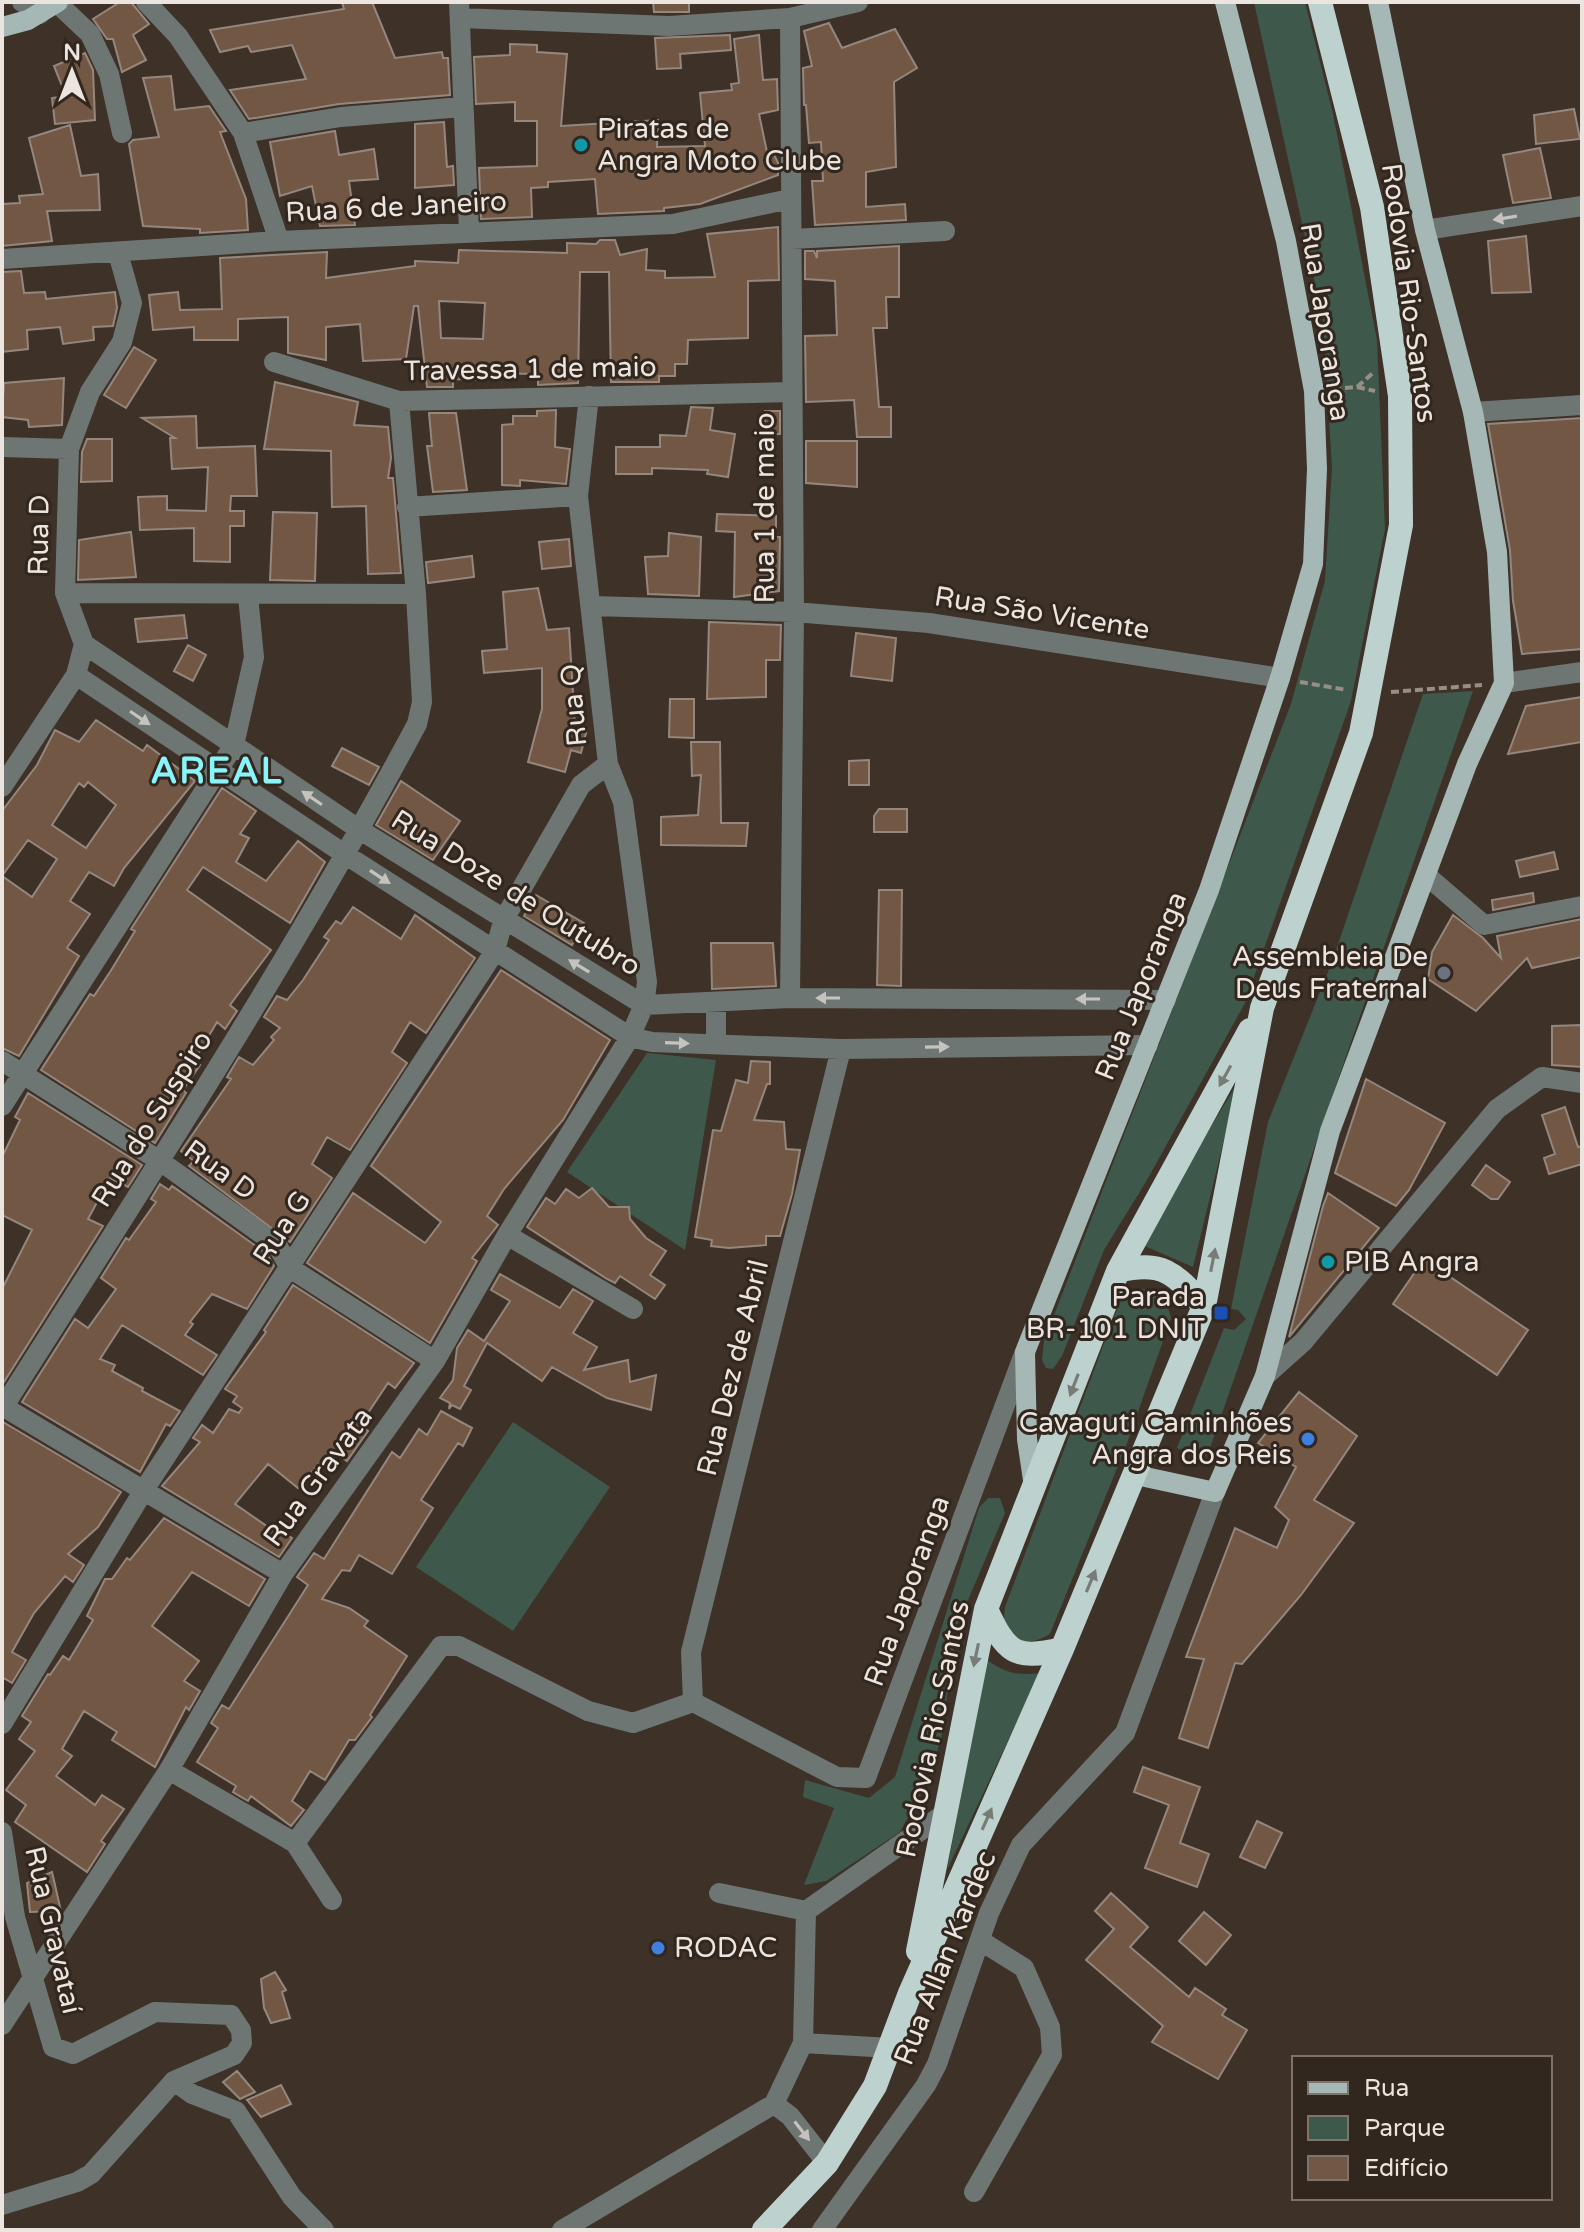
<svg xmlns="http://www.w3.org/2000/svg" width="1584" height="2232" font-family="'Varela Round',sans-serif">
  <style>
    .green { fill: #3e594b }
    .building { fill: #715744; stroke: #95877d; stroke-width: 2; fill-rule: evenodd }
    .lines { fill: none; stroke-linecap: round; stroke-linejoin: round }
    .path { stroke: #988e86; stroke-width: 4; stroke-dasharray: 8 4; stroke-linecap: butt }
    .minor { stroke: #6e7674; stroke-width: 20 }
    .major { stroke: #a6b8b5; stroke-width: 20 }
    .highway { stroke: #bdd2ce; stroke-width: 24 }
    .oneway { fill: #c6c3be }
    .oneway2 { fill: #787c76 }
    .culture-dot { fill: #0f9aa8; stroke: #32271e; stroke-width: 3 }
    .worship-dot { fill: #6b7280; stroke: #32271e; stroke-width: 3 }
    .transit-dot { fill: #1a4fb4; stroke: #32271e; stroke-width: 3 }
    .shop-dot { fill: #3f7fe0; stroke: #32271e; stroke-width: 3 }
    .labels { text-anchor: middle; dominant-baseline: central; stroke-width: 6; stroke-linejoin: round; paint-order: stroke }
    .poi-label { font-size: 28px; fill: #ece4de; stroke: #32271e; text-anchor: start }
    .street-label { font-size: 28px; fill: #ece4de; stroke: #32271e }
    .district-label { font-size: 36px; font-weight: bold; letter-spacing: 2px; fill: #89f5fa; stroke: #32271e }
  </style>
  <rect width="100%" height="100%" fill="#3d3128"/>
  <path class="green" d="M1254 2H1305L1333 114 1377 340 1385 529 1351 701 1245 1003 1147 1180 1104 1250 1062 1356 1053 1369 1046 1368 1042 1360 1044 1341 1291 704 1325 581 1332 468 1323 320Z
    M1473 691 1209 1451 1203 1460 1177 1448 1224 1328 1234 1330 1246 1319 1238 1310 1231 1309 1268 1122 1332 962 1423 694Z
    M647 1053 716 1060 685 1250 567 1172Z
    M1238 1082 1193 1267 1140 1244Z
    M1137 1288 1150 1290 1166 1300 1171 1318 1126 1446 1050 1634C1031 1645 1017 1645 1003 1627L1005 1607 1123 1293Z
    M513 1422 610 1487 513 1631 416 1567Z
    M988 1498H1000L1005 1513 957 1626 941 1740 922 1792 900 1832 826 1881 804 1885 834 1808 803 1797 805 1780 869 1798 895 1777 979 1508Z
    M987 1660C1005 1673 1018 1676 1040 1673L947 1870Z"/>
  <path class="building" d="M120 2H131L149 24 133 35 146 60 122 72 113 39H107L93 19Z
    M342 2H372L395 58 442 52 443 58H448L450 95 339 104 249 119 230 90 306 79 292 45 251 52 248 46 220 52 210 30 344 9Z
    M653 2H689V12H654Z
    M829 23 842 48 895 29 917 68 894 82 896 167 866 172V207L905 204 906 220 815 225 812 181H823L821 142 809 143 806 105H804L803 68 812 66 804 31Z
    M730 35 731 50 680 54 681 68 657 69 655 38Z
    M759 35 763 80 777 79 778 110 759 114 767 152 772 150 778 163V175L700 204 664 208V211L598 214 595 179 548 182V187L531 188 532 217 481 219 479 168 537 166V121H515V102L476 104 474 57 510 55V44L537 45V52L567 54 561 126 658 120 657 147 705 146 700 93 732 90 731 84 739 83 734 39Z
    M85 53 93 70 95 120 55 124 52 98 66 96 54 66Z
    M171 76 175 110 209 106 226 131 220 132 246 199 248 230 200 233V229L143 226 129 144 133 140 159 137 143 78Z
    M1574 109 1580 139 1536 144 1534 115Z
    M444 122 447 167 453 166 454 185 415 188V124Z
    M70 125 81 176 98 174 100 210 47 211 52 241 2 246V204L20 203 19 196 43 194 29 138Z
    M335 131 339 155 374 149 378 179 349 181 355 225 320 226 312 186 280 196 270 142Z
    M1540 148 1551 198 1513 203 1503 155Z
    M778 227 779 280 748 281V338L688 340 687 364H675V376H659V382H611L609 272H580L578 383 538 385V374L485 373V380L453 379V387H427L418 306H414L406 359 363 361 360 324 326 327V360L288 353V317L238 319V340H194V327L153 330 149 295 178 292 180 310 222 309 220 258 327 252 326 278 415 266V261L458 263 459 250 567 253V243L596 244 600 240H615L620 255 647 249 646 270 665 271V278L715 277 707 234ZM439 301 485 303 483 339 441 338Z
    M1526 236 1531 292 1492 293 1488 241Z
    M899 246V297H886L887 328H873L879 407H891V437H857L854 400 806 402 805 336 837 335 835 281 805 279V251H814L817 258V251Z
    M21 271 24 293 45 292 46 299 115 292 117 308 113 326 93 327 94 340 63 344 60 327 27 330 28 349 2 352V272Z
    M134 347 156 360 126 408 104 395Z
    M64 378 62 425 29 427 28 420 2 417 4 383Z
    M275 382 358 402 354 425 388 427 391 458 388 478H393L401 573 368 574 366 506 332 507 331 451 264 449Z
    M691 407 713 408 710 430 735 434 728 477 707 474 708 470 652 468V474H616V447H660V435L686 436Z
    M556 410 555 447 570 449 566 484 520 480V486L502 485V425L513 424V416H537V411Z
    M765 411H780V434H765Z
    M429 413H456L467 490 433 492 427 446H432Z
    M196 416 197 448 255 446 257 496H231L230 511H244V526H230V562L194 561V528L140 530 138 497 167 496V510L206 511 208 467 172 469 170 438H175L142 418Z
    M1582 418V649L1522 654 1513 601 1510 550 1488 424Z
    M87 439H112V481L81 482 82 452Z
    M806 441H857V487L806 483Z
    M273 512 317 513 315 581 270 580Z
    M717 514 776 516V537H780L779 591 734 597 735 532 716 531Z
    M131 532 136 577 78 580 79 540Z
    M669 533 701 537 699 596 648 594 645 557 668 556Z
    M569 539 571 566 542 569 539 542Z
    M472 556 474 577 428 583 426 562Z
    M538 588 547 630 569 628 575 726 587 729 581 753 571 750 565 772 528 762 542 709V668L484 673 482 651 507 649 503 592Z
    M184 615 187 638 138 642 135 619Z
    M709 622 781 625 780 660H766V697L707 699Z
    M856 633 896 638 892 681 851 676Z
    M188 645 206 655 193 681 174 671Z
    M1582 697V742L1508 754 1526 706Z
    M670 699H694V738L669 737Z
    M96 720 143 751 147 745 195 781 124 868 114 886 89 872 70 901 90 914 67 948 79 956 19 1056 2 1048V876L32 897 57 859 28 840 2 876V811L37 765 55 730 79 742ZM88 782 116 805 86 848 52 825 79 783 84 787Z
    M691 742H720L721 823H748L746 846 661 845V817L698 815 701 775 692 776Z
    M342 748 379 767 369 785 332 766Z
    M869 760V785H849V761Z
    M401 781 460 821 433 860 376 825Z
    M222 788 256 811 240 834 249 838 236 862 266 881 298 841 325 862 290 923 203 867 187 890 271 950 230 1005 237 1011 225 1029 217 1022 194 1061 200 1065 183 1090 186 1093 155 1143 41 1070 90 994 94 996 110 972 135 931 131 929Z
    M879 809H907V832H874V816Z
    M1554 852 1558 869 1520 877 1516 861Z
    M879 890H902L901 986 877 985Z
    M1533 893 1534 902 1493 910 1492 900Z
    M536 895 584 923 572 945 524 916Z
    M353 907 401 939 415 915 475 958 426 1033 410 1022 392 1052 407 1063 350 1150 327 1137 312 1164 332 1178 290 1242 189 1166 194 1161 181 1151 231 1079 227 1077 239 1057 253 1065 274 1040 271 1037 280 1028 264 1017 277 996 287 1000 303 980 329 940 324 937 336 921 341 924Z
    M1453 915 1483 938 1501 958 1497 936 1582 919V957L1532 968 1527 958 1476 1011 1428 979 1432 952Z
    M711 943H773L776 986 712 989Z
    M501 970 610 1040 563 1120 504 1189 487 1216 498 1225 472 1258 477 1261 430 1343 307 1263 353 1193 425 1243 441 1222 371 1166Z
    M1582 1025V1067L1552 1065V1026Z
    M751 1061 770 1062V1084H767L754 1120 784 1122 786 1149 800 1150 792 1194 780 1236H766V1245L729 1248 711 1246 712 1240 695 1237 713 1130 721 1131 736 1080 748 1083Z
    M1366 1079 1445 1123 1409 1190 1396 1206 1335 1173Z
    M28 1093 142 1165 128 1187 110 1178 88 1219 103 1226 2 1385V1289L32 1230 2 1215V1157L20 1120 15 1117Z
    M1565 1107 1578 1147 1582 1146V1164L1549 1174 1544 1158 1555 1154 1542 1115Z
    M1486 1165 1510 1182 1498 1199H1491L1472 1185Z
    M160 1184 169 1190 172 1186 267 1254 274 1266 247 1309 212 1294 190 1322 193 1324 185 1335 217 1355 203 1375 122 1325 100 1359 115 1365 112 1371 143 1388 142 1391 180 1411 170 1426 166 1424 140 1472 22 1402 75 1319 88 1328 116 1289 101 1278 126 1238 129 1240 156 1202 151 1199Z
    M592 1188 609 1207H629L630 1219 646 1238 666 1251 650 1275 665 1285 655 1299 620 1276 615 1283 607 1279 527 1227 546 1198 555 1204 566 1189 579 1198Z
    M1328 1193 1379 1228 1289 1337 1323 1206Z
    M1424 1259 1528 1330 1497 1375 1393 1304Z
    M500 1274 560 1308 573 1289 593 1301 573 1333 597 1347 584 1370 628 1360 630 1382 656 1375 651 1410 607 1398 552 1367 542 1381 487 1343 464 1386 471 1390 460 1409 452 1405 449 1409 450 1403 440 1398 453 1380 457 1348 468 1330 484 1341 510 1301 491 1290Z
    M293 1285 414 1363 395 1388 388 1383 360 1425 368 1431 347 1461 331 1450 298 1488 268 1464 235 1504 268 1527 270 1524 292 1538 279 1557 162 1486 200 1442 193 1438 202 1425 213 1433 229 1409 239 1413 242 1408 233 1402 237 1396 225 1389 266 1332 264 1330Z
    M1299 1392 1357 1436 1314 1500 1354 1523 1301 1595 1242 1664 1235 1663 1208 1748 1179 1738 1204 1659 1186 1657 1235 1528 1277 1548 1289 1520 1275 1507 1296 1467 1258 1443Z
    M441 1411 472 1428 463 1446 458 1443 421 1500 433 1508 392 1574 359 1555 350 1571 342 1570 322 1599 349 1608 368 1621 364 1626 407 1656 370 1715 372 1717 355 1740H349L325 1780 310 1771 292 1801 304 1810 291 1826 251 1796 248 1801 233 1792 236 1786 197 1762 218 1728 211 1723 222 1705 229 1709 308 1585 297 1577 314 1553 324 1559 392 1452 400 1458 419 1429 427 1435Z
    M3 1422 121 1492 98 1527 68 1554 84 1565 73 1582 65 1576 34 1613 12 1652 26 1660 12 1683 2 1677Z
    M164 1518 265 1579 249 1606 192 1572 152 1626 199 1661 184 1681 200 1691 189 1710 186 1707 155 1767 112 1740 117 1732 84 1711 62 1749 72 1756 56 1776 95 1805 102 1795 124 1809 101 1841 105 1844 87 1872 15 1822 26 1805 6 1790 35 1751 19 1739 31 1722 22 1716 48 1674 50 1675 63 1656 69 1660 93 1620 87 1616 105 1579H112L127 1558 130 1560Z
    M1143 1767 1200 1787 1180 1843 1209 1854 1197 1887 1145 1868 1169 1805 1134 1792Z
    M1257 1821 1282 1833 1265 1868 1240 1857Z
    M52 1872 61 1911 30 1912 27 1883Z
    M1111 1893 1148 1927 1130 1947 1189 1997 1195 1988 1226 2009 1222 2015 1247 2030 1218 2079 1152 2042 1163 2026 1086 1960 1114 1929 1095 1911Z
    M1204 1912 1231 1935 1206 1965 1179 1941Z
    M275 1972 286 1990 282 1992 290 2018 271 2023 264 2008 261 1979Z
    M237 2071 255 2092 240 2099 223 2082Z
    M281 2085 291 2104 261 2117 247 2100Z"/>
  <g class="lines">
    <path class="path" d="M1357 387 1373 373
      M1333 389 1357 387 1375 391
      M1300 682 1347 690
      M1391 692 1482 685"/>
    <path class="minor" d="M22 2 40 14
      M146 2 178 36 243 133 279 241
      M459 2 469 231
      M57 3 90 34 109 74 122 133
      M461 18 669 26 790 18 858 2
      M790 18 794 612 790 998
      M243 133 341 117 462 107
      M1425 230 1582 206
      M792 239 945 231
      M2 259 279 241 673 224 790 199
      M274 362 399 401 792 392
      M1473 412 1582 405
      M2 447 69 449
      M407 507 578 496
      M65 593 416 594
      M593 606 794 612 929 623 1280 678
      M84 644 360 830 644 1005 790 998 1166 1000
      M76 675 346 855 630 1037 652 1042 841 1049 1148 1045
      M1504 683 1582 672
      M2 787 76 675 84 644 65 593 69 449 90 392 122 342 132 303 118 253
      M1426 875 1484 925 1582 906
      M716 1002V1044
      M2 1061 160 1161 277 1245 290 1268 435 1361
      M2 1106 234 745 254 657 248 596
      M507 1235 633 1309
      M1265 1376 1303 1342 1497 1109 1542 1077 1582 1083
      M4 1407 283 1574
      M2 1409C145 1184 291 960 417 724L422 702 416 594 399 401
      M693 1702 691 1652 841 1049
      M693 1702 837 1777 866 1778 1024 1354
      M2 1724 144 1490 495 951 503 921 581 785 608 764
      M169 1770 295 1843 332 1900
      M2 1832 15 1917 53 2047 73 2054 155 2012 231 2015 241 2030 242 2043 234 2055 174 2081 91 2174 77 2182 2 2205
      M295 1843 441 1646H459L588 1711 633 1723 693 1702
      M719 1893 806 1911
      M2 2025 169 1770 283 1574 435 1361 507 1235 630 1037 644 1005 647 982 623 802 608 764 578 496 589 396
      M803 2043 891 2048
      M174 2081 192 2094 236 2111 292 2197 324 2230
      M774 2104 790 2116 827 2163
      M974 2192 1052 2055 1050 2027 1024 1968 981 1941
      M562 2230 774 2104 803 2043 806 1911 944 1814
      M822 2230 926 2085 937 2064 989 1913 1021 1845 1125 1733 1215 1492"/>
    <path class="major" d="M2 27 28 20 58 2
      M1136 1475 1215 1492 1265 1376 1330 1131 1467 764 1504 683 1497 552 1473 412 1425 230 1378 2
      M1034 1487 1027 1439 1025 1352 1209 890 1280 678 1313 564 1317 469 1314 391 1286 241 1225 2"/>
    <path class="highway" d="M1118 1271C1163 1260 1174 1273 1204 1306
      M986 1609C1006 1652 1014 1661 1062 1649
      M918 1951 986 1609 1118 1271 1250 1030
      M764 2230 827 2163 875 2086 910 1993 1062 1649 1204 1306 1262 1008 1361 733 1401 525 1400 396 1372 207 1320 2"/>
  </g>
  <defs><path id="oneway-solid" d="M-6-.8H1V-3.2L6.5 0L1 3.2V.8H-6Z" transform="scale(2)"/></defs>
  <g class="oneway">
    <use href="#oneway-solid" transform="translate(1505 218) rotate(171)"/>
    <use href="#oneway-solid" transform="translate(140 718) rotate(34)"/>
    <use href="#oneway-solid" transform="translate(312 798) rotate(-146)"/>
    <use href="#oneway-solid" transform="translate(380 877) rotate(33)"/>
    <use href="#oneway-solid" transform="translate(579 966) rotate(-149)"/>
    <use href="#oneway-solid" transform="translate(828 998) rotate(-180)"/>
    <use href="#oneway-solid" transform="translate(1088 999) rotate(-180)"/>
    <use href="#oneway-solid" transform="translate(677 1043) rotate(2)"/>
    <use href="#oneway-solid" transform="translate(937 1047) rotate(-1)"/>
    <use href="#oneway-solid" transform="translate(802 2131) rotate(52)"/>
  </g>
  <g class="oneway2">
    <use href="#oneway-solid" transform="translate(1225 1076) rotate(119)"/>
    <use href="#oneway-solid" transform="translate(1213 1260) rotate(-79)"/>
    <use href="#oneway-solid" transform="translate(1074 1385) rotate(111)"/>
    <use href="#oneway-solid" transform="translate(1091 1581) rotate(-67)"/>
    <use href="#oneway-solid" transform="translate(976 1655) rotate(102)"/>
    <use href="#oneway-solid" transform="translate(987 1819) rotate(-66)"/>
  </g>
  <g class="culture-dot">
    <circle cx="581" cy="145" r="8"/>
    <circle cx="1328" cy="1262" r="8"/>
  </g>
  <circle class="worship-dot" cx="1444" cy="973" r="8"/>
  <rect class="transit-dot" x="1213" y="1305" width="16" height="16" rx="4"/>
  <g class="shop-dot">
    <circle cx="1308" cy="1439" r="8"/>
    <circle cx="658" cy="1948" r="8"/>
  </g>
  <g class="labels">
    <g class="poi-label">
      <text x="597" y="129">Piratas de<tspan x="597" dy="32">Angra Moto Clube</tspan></text>
      <text x="1428" y="957" text-anchor="end">Assembleia De<tspan x="1428" dy="32">Deus Fraternal</tspan></text>
      <text x="1344" y="1262">PIB Angra</text>
      <text x="1205" y="1297" text-anchor="end">Parada<tspan x="1205" dy="32">BR-101 DNIT</tspan></text>
      <text x="1292" y="1423" text-anchor="end">Cavaguti Caminhões<tspan x="1292" dy="32">Angra dos Reis</tspan></text>
      <text x="674" y="1948">RODAC</text>
    </g>
    <g class="street-label">
      <text transform="translate(396 207) rotate(-3)">Rua 6 de Janeiro</text>
      <text transform="translate(1409 293) rotate(82)">Rodovia Rio-Santos</text>
      <text transform="translate(1325 322) rotate(81)">Rua Japoranga</text>
      <text transform="translate(530 369) rotate(-1)">Travessa 1 de maio</text>
      <text transform="translate(765 508) rotate(-90)">Rua 1 de maio</text>
      <text transform="translate(39 535) rotate(-89)">Rua D</text>
      <text transform="translate(1042 613) rotate(9)">Rua São Vicente</text>
      <text transform="translate(574 705) rotate(-95)">Rua Q</text>
      <text transform="translate(516 893) rotate(32)">Rua Doze de Outubro</text>
      <text transform="translate(1141 986) rotate(-68)">Rua Japoranga</text>
      <text transform="translate(152 1119) rotate(-58)">Rua do Suspiro</text>
      <text transform="translate(220 1170) rotate(36)">Rua D</text>
      <text transform="translate(282 1228) rotate(-57)">Rua G</text>
      <text transform="translate(733 1368) rotate(-76)">Rua Dez de Abril</text>
      <text transform="translate(318 1477) rotate(-54)">Rua Gravata</text>
      <text transform="translate(907 1591) rotate(-70)">Rua Japoranga</text>
      <text transform="translate(933 1729) rotate(-78)">Rodovia Rio-Santos</text>
      <text transform="translate(53 1930) rotate(77)">Rua Gravataí</text>
      <text transform="translate(945 1958) rotate(-68)">Rua Allan Kardec</text>
    </g>
    <g class="district-label">
      <text x="217" y="771">AREAL</text>
    </g>
  </g>
  <rect width="1584" height="2232" fill="none" stroke="#ece4de" stroke-width="8"/>
  <rect x="1292" y="2056" width="260" height="144" fill="#32271e" stroke="#7c736b" stroke-width="2"/>
  <rect x="1308" y="2082" width="40" height="12" fill="#a6b8b5" stroke="#7c736b" stroke-width="2"/>
  <text x="1364" y="2096" font-size="24" fill="#ece4de">Rua</text>
  <rect x="1308" y="2116" width="40" height="24" fill="#3e594b" stroke="#7c736b" stroke-width="2"/>
  <text x="1364" y="2136" font-size="24" fill="#ece4de">Parque</text>
  <rect x="1308" y="2156" width="40" height="24" fill="#715744" stroke="#7c736b" stroke-width="2"/>
  <text x="1364" y="2176" font-size="24" fill="#ece4de">Edifício</text>
  <g transform="translate(72 72)" stroke="#32271e" stroke-width="6" paint-order="stroke">
  <path d="M0-6L14 30L0 20L-14 30Z" fill="#ece4de"/>
  <text y="-12" font-size="22" font-weight="bold" text-anchor="middle" fill="#ece4de">N</text>
  </g>
</svg>
